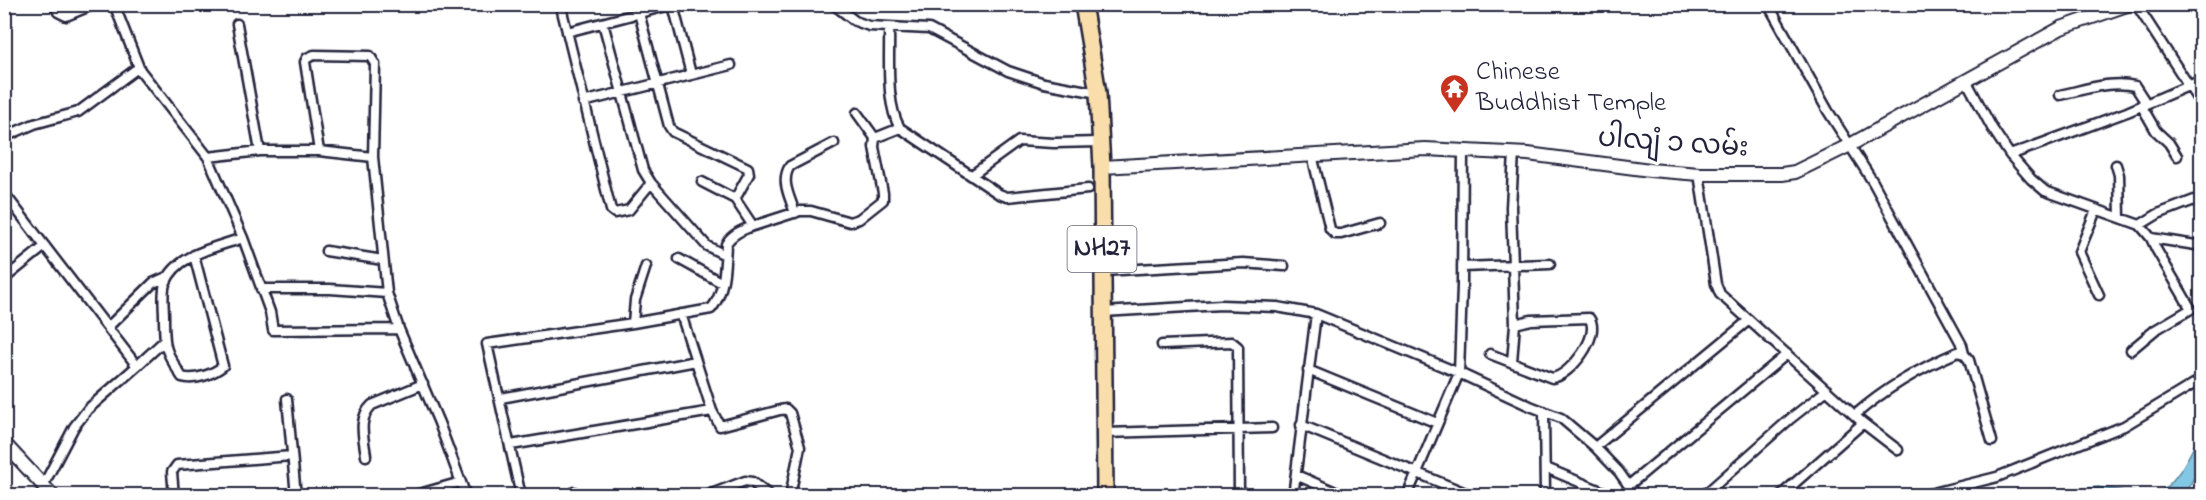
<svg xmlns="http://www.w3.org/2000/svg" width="2206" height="500" font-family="'Indie Flower','Noto Sans Myanmar',sans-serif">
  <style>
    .water { fill: #82c7e4; stroke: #5c85a0; stroke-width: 1.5 }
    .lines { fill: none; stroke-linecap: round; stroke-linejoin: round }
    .street-casing { stroke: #22223b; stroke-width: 13 }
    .secondary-casing { stroke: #22223b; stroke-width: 16 }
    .highway-casing { stroke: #22223b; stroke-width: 20 }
    .street { stroke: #fff; stroke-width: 8 }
    .secondary { stroke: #fff; stroke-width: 12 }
    .highway { stroke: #f9deab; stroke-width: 15 }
    .labels { text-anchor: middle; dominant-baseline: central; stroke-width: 6; stroke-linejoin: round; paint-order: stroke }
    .shield { fill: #fff; stroke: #646476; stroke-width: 1.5 }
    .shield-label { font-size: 26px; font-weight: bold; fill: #22223b }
    .poi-label { font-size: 27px; fill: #22223b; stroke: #fff; text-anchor: start }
    .street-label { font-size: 27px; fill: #22223b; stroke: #fff }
  </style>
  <rect width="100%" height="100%" fill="#fff"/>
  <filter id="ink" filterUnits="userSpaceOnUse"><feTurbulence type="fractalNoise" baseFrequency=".0167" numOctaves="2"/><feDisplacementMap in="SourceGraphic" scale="12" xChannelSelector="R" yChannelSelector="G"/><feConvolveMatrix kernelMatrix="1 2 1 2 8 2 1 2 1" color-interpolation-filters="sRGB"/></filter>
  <g filter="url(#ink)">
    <path class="water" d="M2201 432V467C2194 476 2190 488 2182 495H2154C2177 485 2190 454 2201 432Z
      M2098 487 2152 495H2033H2034Z"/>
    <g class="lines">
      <defs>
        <path id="street" d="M55 4 58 12 66 16 95 4
          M114 4 140 70
          M833 4 855 21 869 26 929 29 1008 71 1044 83 1098 93
          M1768 4 1828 111 1873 182 1962 345 1964 354
          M2136 4 2202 106
          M673 5 691 74
          M562 11 611 210 615 213 629 210 651 183
          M639 13 669 126 673 132 748 168 749 174 735 199
          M603 23 643 170 651 183 707 246 725 255
          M237 24 260 151
          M889 28C890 57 885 103 900 128L999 194 1007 197 1088 189
          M567 32 674 4
          M1966 80 1992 128 2010 155 2031 179 2045 191 2140 225 2151 238 2156 249 2191 309 2155 330 2131 350
          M2060 95C2084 90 2111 80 2135 86L2146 103
          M583 102 731 65
          M2141 105 2156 131 2169 143 2177 156
          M4 137 34 124 78 112 135 70H140L208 157 243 238 270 312 273 330 399 329
          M875 138 900 128
          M319 151 305 62 307 58 314 55 370 56 375 64 373 157
          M1312 155 1330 229 1335 234H1341L1380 223
          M2010 155 2127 112 2202 80
          M208 157 260 151H319L373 157 387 293 399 329 439 423 466 496
          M2116 165 2119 175 2120 217
          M1699 174 1716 284 1720 294 1863 423 1898 450
          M972 175 1019 141 1054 143 1100 142
          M4 193 137 366 88 409 74 427 44 484
          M2096 210 2079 252 2099 295
          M795 213C790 197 780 181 790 166L834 143
          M2140 225 2158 214 2202 197
          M753 226 800 211H811L850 222 859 219 883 200V193L874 147 875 138 857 113
          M2151 238 2202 246
          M326 251 383 260
          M194 255 223 366C213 374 195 381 182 377 165 351 164 348 164 316 164 307 162 293 165 284 176 254 217 247 243 238
          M679 259 722 283
          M1462 267 1550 264
          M1103 271 1243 263 1284 266
          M4 279 45 246
          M261 289H330L387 293
          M1103 312 1221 305 1277 307 1316 314 1459 373 1530 406 1561 418 1595 447 1619 472 1636 496
          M681 314 712 411 720 426 780 410 786 409 790 413 800 447 790 496
          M633 323 635 300 646 266
          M108 327 153 283 169 276
          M1162 345 1232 342 1238 347 1239 496
          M1490 354 1552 378C1570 376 1602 335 1589 318L1531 320 1515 324
          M1512 362 1515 324 1511 207 1514 153
          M137 366 164 341
          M1308 370 1437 423
          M501 398 696 361
          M287 399 296 496
          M1544 411 1545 496
          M1855 415C1886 388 1920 368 1958 352L1964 354 1969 360 1992 441
          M1301 425 1473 496
          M1105 433 1272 428
          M511 445 712 411
          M1595 447 1749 320
          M366 456C364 438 357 419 372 405L423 384
          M1546 468 1613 496
          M1296 475 1345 496
          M1629 485 1787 354
          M574 492 576 496
          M419 494 461 482
          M37 496 51 493
          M174 496 172 472 177 465 292 456
          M521 496 487 344 633 323 711 309C725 294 725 263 726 244 732 234 742 230 753 226L735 199 702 182
          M706 496 745 481 752 482 770 496
          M1293 496 1316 314
          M1407 496 1459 373 1462 286 1463 150
          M1703 496 1790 419 1827 390
          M1780 496 1863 423
          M1921 496 1997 477 2124 426 2202 379"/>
        <path id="secondary" d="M1102 167 1425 149 1528 154 1650 170 1699 174H1782L1795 172 1850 145 2061 28 2130 4
          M4 443 53 496"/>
        <path id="highway" d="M1083 4 1098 93 1102 167 1105 496"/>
      </defs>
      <use href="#street" class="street-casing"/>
      <use href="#secondary" class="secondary-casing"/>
      <use href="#highway" class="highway-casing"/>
      <use href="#street" class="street"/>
      <use href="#secondary" class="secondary"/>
      <use href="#highway" class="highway"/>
    </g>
  </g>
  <defs>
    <symbol id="temple-pin" viewBox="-11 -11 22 30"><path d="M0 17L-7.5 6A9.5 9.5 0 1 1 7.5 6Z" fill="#c8321e" stroke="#fff"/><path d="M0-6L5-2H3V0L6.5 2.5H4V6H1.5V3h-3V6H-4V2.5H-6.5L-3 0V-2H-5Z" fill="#fff"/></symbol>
  </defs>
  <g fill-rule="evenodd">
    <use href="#temple-pin" x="1438" y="72" width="33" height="45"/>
  </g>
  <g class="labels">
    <rect class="shield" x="1067.5" y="226" width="69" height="46" rx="4.5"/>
    <g class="shield-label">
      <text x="1102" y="249">NH27</text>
    </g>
    <g class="poi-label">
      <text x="1476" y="72">Chinese<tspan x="1476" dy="31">Buddhist Temple</tspan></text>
    </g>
    <g class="street-label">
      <text transform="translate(1673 144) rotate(4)">ပါလျံ ၁ လမ်း</text>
    </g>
  </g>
  <rect width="2206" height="500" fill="none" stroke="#fff" stroke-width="24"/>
  <rect x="12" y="12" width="2182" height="476" fill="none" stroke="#22223b" stroke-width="2" filter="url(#ink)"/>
</svg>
